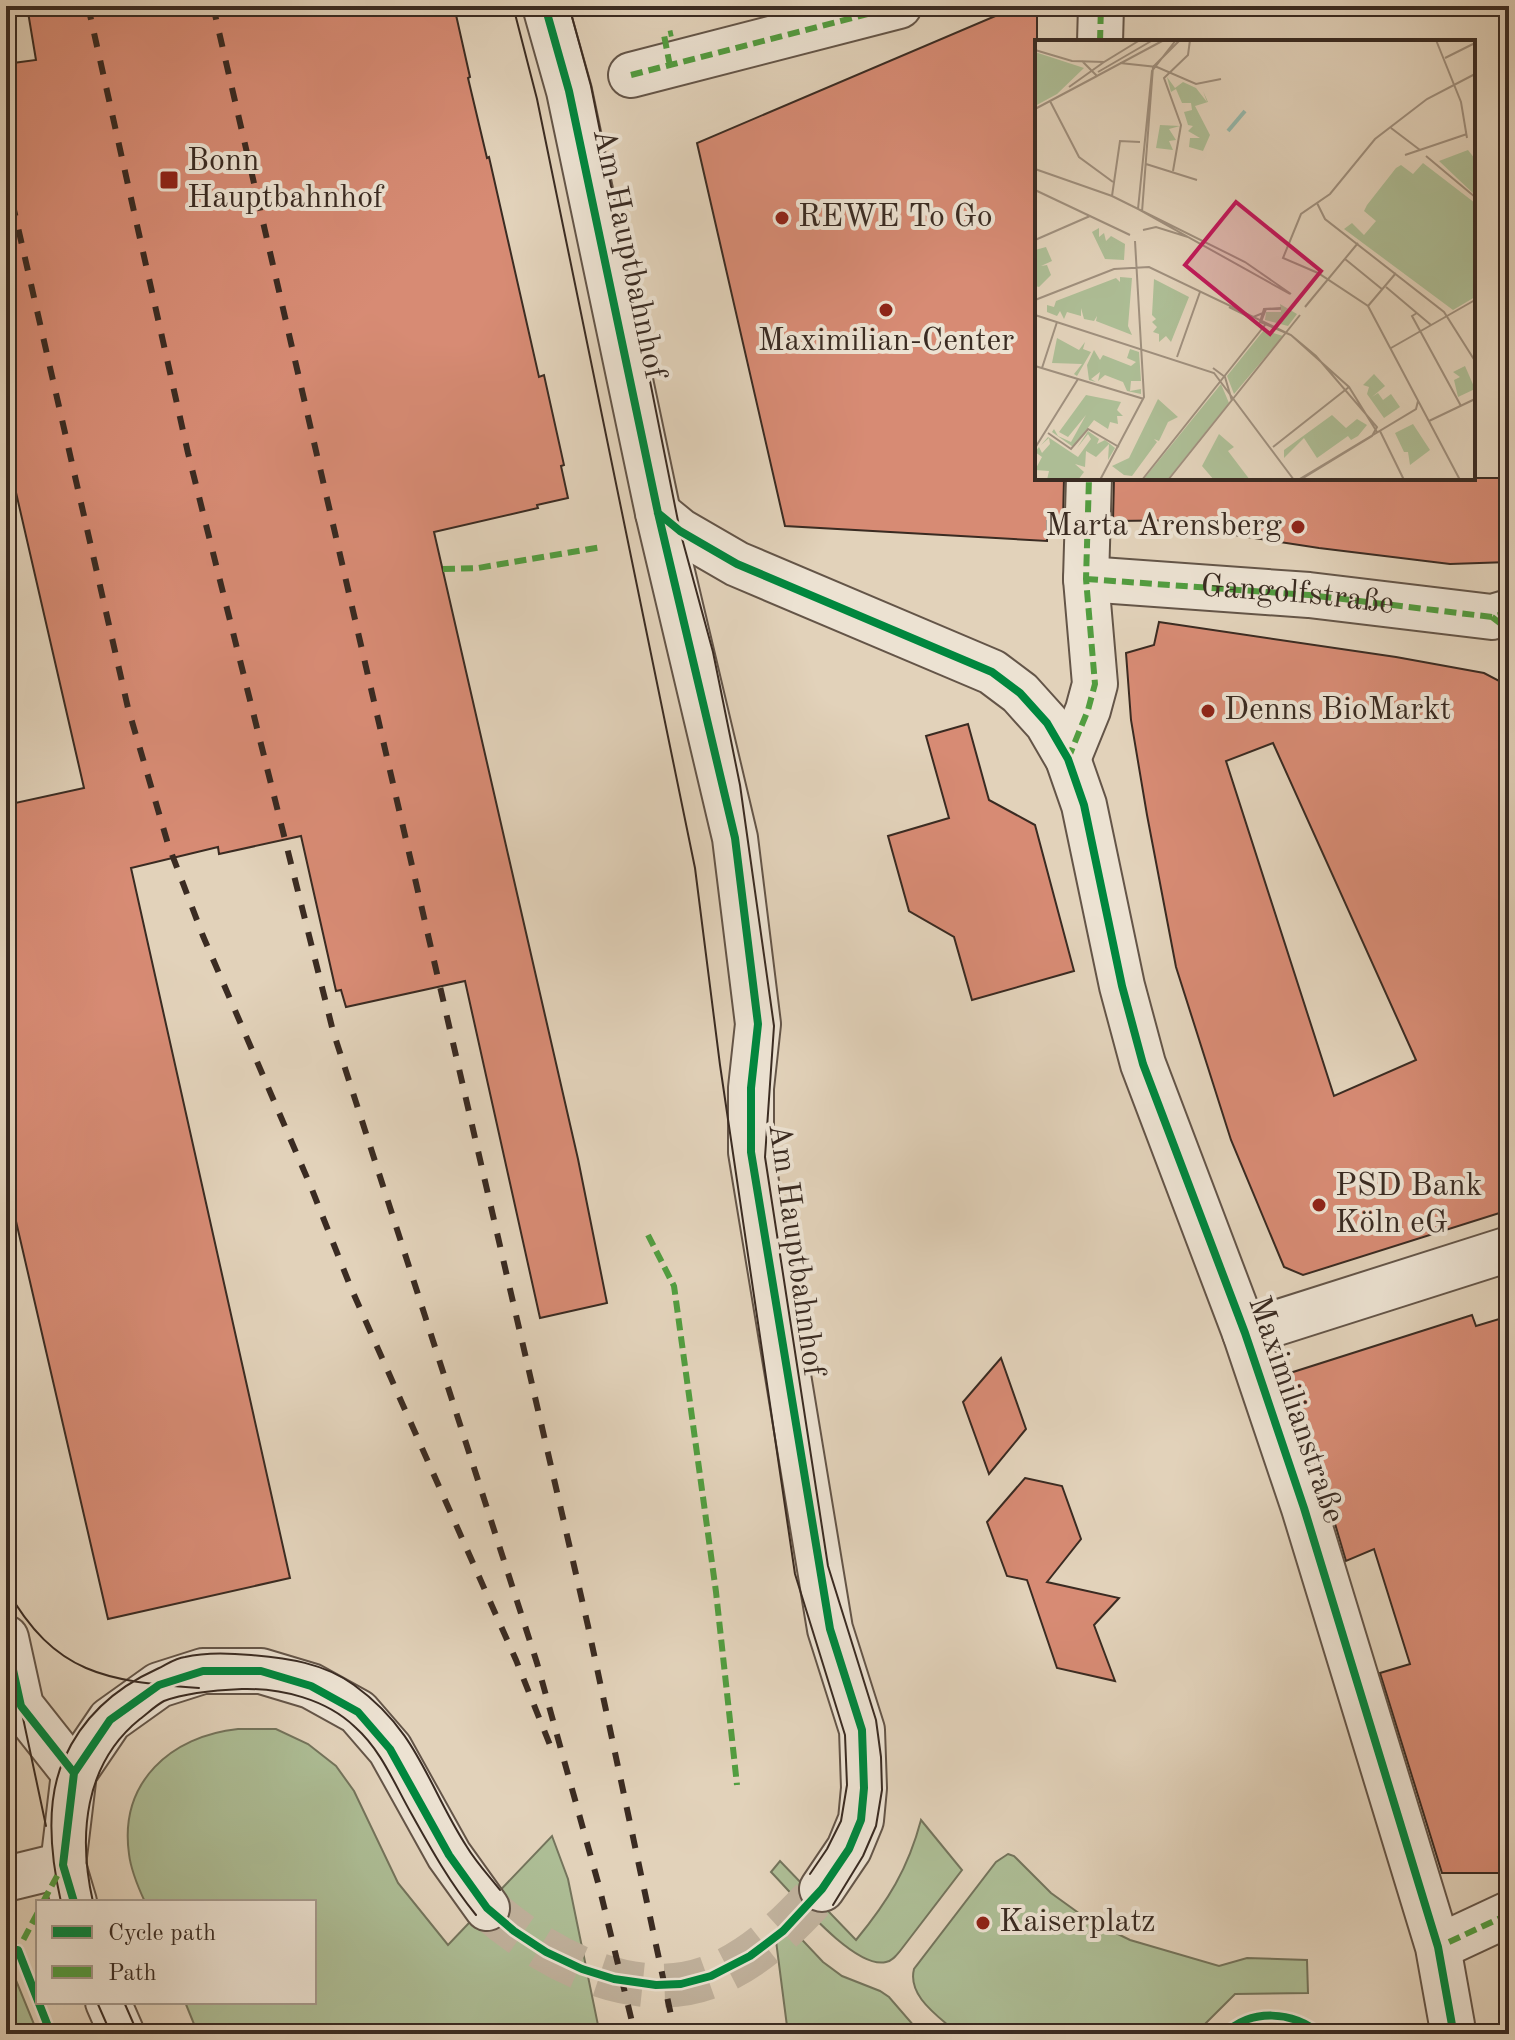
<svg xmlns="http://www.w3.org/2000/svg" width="1515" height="2040" font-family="'Old Standard TT',serif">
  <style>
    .green { fill: #adbd95; stroke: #74745c; stroke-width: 2 }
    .building { fill: #d78b74; stroke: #3a2b22; stroke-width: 2; fill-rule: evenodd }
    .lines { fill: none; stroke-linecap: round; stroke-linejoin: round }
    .minor-tunnel { stroke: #c0b19c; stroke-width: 44; stroke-dasharray: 44 22; stroke-linecap: butt }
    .minor-casing { stroke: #645548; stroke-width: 48 }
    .minor { stroke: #ece2d2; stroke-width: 44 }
    .tram { stroke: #3a2b22; stroke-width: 2 }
    .rail { stroke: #3a2b22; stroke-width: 6; stroke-dasharray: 14 14; stroke-linecap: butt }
    .quiet { stroke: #529d40; stroke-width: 6; stroke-dasharray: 12 6; stroke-linecap: butt }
    .cycleway-casing { stroke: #ece2d2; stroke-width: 13 }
    .cycleway { stroke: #00873e; stroke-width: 8 }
    .poi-dot { fill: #8f2418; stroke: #ece2d2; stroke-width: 3 }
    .labels { text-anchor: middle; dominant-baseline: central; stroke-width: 8; stroke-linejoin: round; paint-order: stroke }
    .poi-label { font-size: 32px; fill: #3a2b22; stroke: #ece2d2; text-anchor: start }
    .street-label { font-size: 32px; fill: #3a2b22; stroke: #ece2d2 }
    .inset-river { fill: none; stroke: #96b8aa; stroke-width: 4 }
    .inset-road { fill: none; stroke: #9f8f7d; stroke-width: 2 }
    .view { fill: #c2185b; fill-opacity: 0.15; stroke: #c2185b; stroke-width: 4 }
    .inset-edge { fill: none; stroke: #3a2b22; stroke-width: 4 }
  </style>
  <rect width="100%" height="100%" fill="#e2d2ba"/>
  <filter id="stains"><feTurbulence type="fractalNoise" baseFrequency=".0025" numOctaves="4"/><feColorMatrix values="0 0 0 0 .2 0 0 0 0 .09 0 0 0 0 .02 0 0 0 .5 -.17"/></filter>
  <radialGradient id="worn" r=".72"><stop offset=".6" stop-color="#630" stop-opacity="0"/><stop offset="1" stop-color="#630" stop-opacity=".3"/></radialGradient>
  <path class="green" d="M238 1729H276L308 1744 336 1766 354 1791 398 1883 448 1945 552 1836 568 1879 598 2025 586 2026 588 2034H198L185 2002H314V1902H145C138 1887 131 1871 129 1854 119 1782 171 1736 238 1729Z
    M921 1820 962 1870 900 1951C896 1956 892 1961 886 1962 854 1970 792 1893 771 1872L780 1861 856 1940C888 1901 908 1869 921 1820Z
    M1008 1854 1014 1856 1051 1893 1087 1919 1130 1940 1219 1966 1247 1958 1307 1960 1308 1993 1235 1994 1195 2034H958C940 2017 907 1997 914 1969L996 1862Z
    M785 1925 791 1928 823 1962 842 1976 880 1991 889 1997 921 2034H788L775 1933 778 1928Z
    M6 1956 38 2034H6Z"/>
  <path class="building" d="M27 6H454L470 77 468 78 487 158 489 157 539 377 544 375 564 465 561 466 568 498 537 505 538 508 434 532 578 1159 607 1303 540 1318 465 981 346 1007 341 990 336 991 301 836 219 854 218 847 131 868 290 1578 108 1619 6 1178V805L84 788 6 449V64L36 60Z
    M1019 6H1037V478H1064L1063 521H1047V541L785 526 697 143Z
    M1114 478H1509V562L1450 564 1319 548 1202 530 1201 520 1113 521Z
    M1159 622 1396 657 1484 673 1509 686V1210L1303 1275 1284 1267 1231 1140 1176 967 1147 815 1131 720 1126 653 1154 645ZM1273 743 1416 1060 1334 1096 1226 761Z
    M968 724 989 800 1035 825 1074 971 972 1000 954 937 909 911 888 836 949 818 926 736Z
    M1472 1315 1476 1326 1509 1316V1873H1442L1380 1673 1410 1664 1374 1549 1346 1561 1333 1517 1336 1516 1290 1373Z
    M1001 1358 1026 1429 989 1474 963 1402Z
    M1025 1478 1062 1486 1081 1539 1047 1582 1119 1598 1094 1625 1115 1681 1057 1668 1027 1580 1007 1576 987 1522Z"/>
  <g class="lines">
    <path class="minor-tunnel" d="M487 1908C544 1958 634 2007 712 1976 757 1958 790 1924 822 1889"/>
    <defs>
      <g id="minor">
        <path d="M545 6 569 91 658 513 735 838 758 1024 751 1088V1152L830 1629 862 1730 864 1788 861 1820 849 1849 822 1889"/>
        <path d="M1100 42 1101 6"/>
        <path d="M631 75 899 6"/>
        <path d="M658 513 680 531 737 564 992 672 1020 693 1047 723 1068 759 1084 805 1122 986 1143 1064 1245 1333 1304 1508 1438 1947 1452 2025 1451 2034"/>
        <path id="s1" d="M1086 579 1309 595 1492 617 1509 612"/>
        <path d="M1068 759 1088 710 1095 684 1086 579 1089 478"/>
        <path d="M1245 1333 1509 1249"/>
        <path d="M6 1638 21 1706 74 1773"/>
        <path d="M6 1879 63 1865"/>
        <path d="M74 1902 63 1865 74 1773 110 1720 159 1685 203 1671H261L311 1686 358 1712 390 1749 449 1855 487 1908"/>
        <path d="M1449 1942 1509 1914"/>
        <path d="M108 2002 122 2034"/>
      </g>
    </defs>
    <use href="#minor" class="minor-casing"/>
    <use href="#minor" class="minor"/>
    <path class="tram" d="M513 6 537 99 695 868 720 1065 795 1574 845 1735 847 1785 841 1821 827 1849 810 1874
      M569 6 591 86 680 531 713 652 740 785 774 1026 765 1157 828 1566 876 1720 881 1757 882 1790 876 1826 863 1856 833 1905
      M6 1588C55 1675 106 1681 199 1688
      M6 1638 46 1826
      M61 1902C51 1858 45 1801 64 1759 83 1716 115 1688 157 1669 166 1665 175 1658 185 1657 205 1652 230 1653 251 1655 287 1658 324 1663 354 1685 419 1732 427 1785 467 1847 476 1862 489 1876 500 1890
      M93 1902C78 1836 84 1764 140 1719 147 1714 156 1705 164 1701 188 1692 217 1690 242 1689 281 1688 326 1699 355 1727 381 1750 394 1783 411 1813 431 1849 450 1883 476 1915
      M97 2002 111 2034
      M124 2002 138 2034"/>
    <path class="rail" d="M88 6 188 453 333 1031 537 1663 599 1886 635 2034
      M213 6 588 1626 675 2034
      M6 175 128 708 168 844 203 936 311 1187 351 1288 516 1660 550 1745"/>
    <path class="quiet" d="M1100 42 1101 6
      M670 66 664 35 673 33
      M631 75 899 6
      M443 569 478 568 602 547
      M1086 579 1309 595 1492 617 1509 612
      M1492 617 1509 630
      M1068 759 1088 710 1095 684 1086 579 1089 478
      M648 1235 674 1286 716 1592 737 1785
      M43 1902 63 1865
      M1449 1942 1509 1914
      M20 1956 18 1950 38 1912"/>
    <defs>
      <path id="cycleway" d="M658 513 680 531 737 564 992 672 1020 693 1047 723 1068 759 1084 805 1122 986 1143 1064 1245 1333 1304 1508 1438 1947 1452 2025 1451 2034
        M6 1638 21 1706 74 1773
        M74 1902 63 1865 74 1773 110 1720 159 1685 203 1671H261L311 1686 358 1712 390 1749 449 1855 487 1908 514 1931 546 1952 582 1969 614 1979 656 1985 681 1984 711 1976 750 1956 783 1931 822 1889 849 1849 861 1820 864 1788 862 1730 830 1629 751 1152V1088L758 1024 735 838 658 513 569 91 545 6
        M6 1950H18L51 2034
        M1225 2034C1251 2008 1293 2011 1320 2034"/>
    </defs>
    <use href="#cycleway" class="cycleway-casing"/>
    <use href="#cycleway" class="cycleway"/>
  </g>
  <g class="poi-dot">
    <rect x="159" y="170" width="20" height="20" rx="4"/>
    <circle cx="782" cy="218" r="8"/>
    <circle cx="886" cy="310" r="8"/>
    <circle cx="1298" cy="527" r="8"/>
    <circle cx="1208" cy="711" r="8"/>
    <circle cx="1319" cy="1205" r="8"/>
    <circle cx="983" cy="1923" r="8"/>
  </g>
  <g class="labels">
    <g class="poi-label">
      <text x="187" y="162">Bonn<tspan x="187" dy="37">Hauptbahnhof</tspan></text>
      <text x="798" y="218">REWE To Go</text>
      <text x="886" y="342" text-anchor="middle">Maximilian-Center</text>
      <text x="1282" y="527" text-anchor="end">Marta Arensberg</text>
      <text x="1224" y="711">Denns BioMarkt</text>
      <text x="1335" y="1187">PSD Bank<tspan x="1335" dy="37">Köln eG</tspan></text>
      <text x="999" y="1923">Kaiserplatz</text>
    </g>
    <g class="street-label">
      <text transform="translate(628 254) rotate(78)">Am Hauptbahnhof</text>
      <text stroke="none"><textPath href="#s1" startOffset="212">Gangolfstraße</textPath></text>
      <text transform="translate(795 1250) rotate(82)">Am Hauptbahnhof</text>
      <text transform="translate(1295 1410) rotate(71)">Maximilianstraße</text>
    </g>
  </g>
  <g transform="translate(1035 40)">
    <rect width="440" height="440" fill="#e2d2ba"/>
    <path d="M0 12 49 28 22 54 0 66ZM132 37 140 48 148 42 161 48 172 62 168 51 173 62 160 66 175 95 168 111 154 107 155 98H165L153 91 158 86 153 85 149 72 157 70 156 63H147L141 49 136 52ZM125 85 145 86 134 89 141 100 134 101 138 110 121 108ZM433 110 440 119V155L404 121ZM388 123 440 163V257L418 270 309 189 317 183 329 195 341 181 329 171 332 165 361 128 366 125 378 134ZM64 188V197L69 193 71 201 76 196 90 204 89 220 70 219 57 192ZM11 207 17 221 6 226 12 225 16 235 4 247 0 246V210ZM85 237 97 238 93 286 97 295 61 281 62 276 59 281 49 279 46 268V276L32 272 29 279 25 271 22 276 12 272V265L19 267 21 261 81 238 85 242ZM119 239 154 257 136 302 131 296 124 302V294L118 292 122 287 117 282 121 279 117 275ZM245 264 262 274 253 286 230 280 231 272H246ZM229 290 248 296 199 354 192 336ZM22 298 44 310 50 302 48 309 56 312 42 336 39 334 47 324 17 323ZM95 309 104 312 106 341H96L95 351 106 349V354L92 351 88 342 70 335 63 341 65 332 56 339 61 342 54 340 52 325 59 310 65 320 68 315 96 326 101 322 92 318ZM430 326 440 349 423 357 419 340 425 337 418 332ZM339 334 350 346 337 357 343 353 348 360 356 354 365 367 349 378 332 354 334 347 328 345ZM186 344 194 363 132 440H108ZM51 355 86 362 82 370 88 376H82L83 384 75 382 73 389 59 380 38 407 17 392 19 389 23 396 36 402 51 375 33 397 24 392ZM123 359 143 377 133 382 124 401 119 399 122 402 97 436 89 435 77 426 94 418ZM297 375 311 388 322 379 332 385 323 396 316 400 313 396 282 418 269 398 249 418V410ZM378 384 395 410 375 425 373 412H369L360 393ZM53 391 64 399 62 404 70 400 80 408 73 420 74 404 61 417 51 411 50 427 40 424 49 432 43 440H12L14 431 0 430 7 417 0 412 4 407 7 413 15 404 14 398 6 405 13 397 43 417 56 399 53 394 42 408ZM184 394 199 407 193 411 215 440H179L167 426Z" fill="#adbd95"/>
    <path class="inset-river" d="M193 91 210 71"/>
    <path class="inset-road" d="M141 0 117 31 103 169 255 254M401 0 426 62 432 98M0 10 37 21 69 22 105 0M410 18 440 3M47 21 62 36 129 0M85 23 122 27 161 44 186 39M63 32 118 0M34 47 69 22M15 61 44 117 78 142M0 69 62 36M356 88 385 110M370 115 432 94M391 116 440 157M111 124 162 140M0 129 77 156 210 222 256 254M138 131 146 85 129 38 153 15 155 0M0 150 95 195M77 156 85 101 105 102M282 163 290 179 409 272 440 321M107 172 118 27 145 0M108 190 121 187 153 197M0 200 55 176M310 219 348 250M351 247 396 285M0 260 79 229 114 227 256 295 314 347 342 392M333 266 361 233M194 267 216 278 228 273M270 267 323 203M246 268 229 269 225 282 256 295 281 316 342 387 337 396 265 440M382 273 377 276 426 366M0 275 179 333 259 440M226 282 231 269H246M356 308 440 260M142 317 165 252M0 326 109 359M7 328 22 282M178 328 190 337 197 361M394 381 440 359M345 391 369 440M13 393 36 409 53 389 84 407M238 407 314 347M0 408 43 339M65 440 109 357 100 201M107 440 230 285M133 440 265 275M263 440 381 369 383 361M425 440 333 266 283 233 248 218 266 174 295 154 340 99 392 59 440 34"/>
    <path class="view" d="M201 162 286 231 235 294 150 225Z"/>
    <rect width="440" height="440" class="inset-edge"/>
  </g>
  <rect width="1515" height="2040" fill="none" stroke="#e2d2ba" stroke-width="32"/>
  <rect x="8" y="8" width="1499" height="2024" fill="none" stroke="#3a2b22" stroke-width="4"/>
  <rect x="16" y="16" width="1483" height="2008" fill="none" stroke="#3a2b22" stroke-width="2"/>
  <rect x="36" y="1900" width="280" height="104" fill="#ece2d2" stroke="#a5998c" stroke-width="2"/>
  <rect x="52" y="1926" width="40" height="12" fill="#00873e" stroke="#a5998c" stroke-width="2"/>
  <text x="108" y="1940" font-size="24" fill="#3a2b22">Cycle path</text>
  <rect x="52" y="1966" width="40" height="12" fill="#529d40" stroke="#a5998c" stroke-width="2"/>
  <text x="108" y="1980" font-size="24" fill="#3a2b22">Path</text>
  <rect width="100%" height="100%" filter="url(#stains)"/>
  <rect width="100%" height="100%" fill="url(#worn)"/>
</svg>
